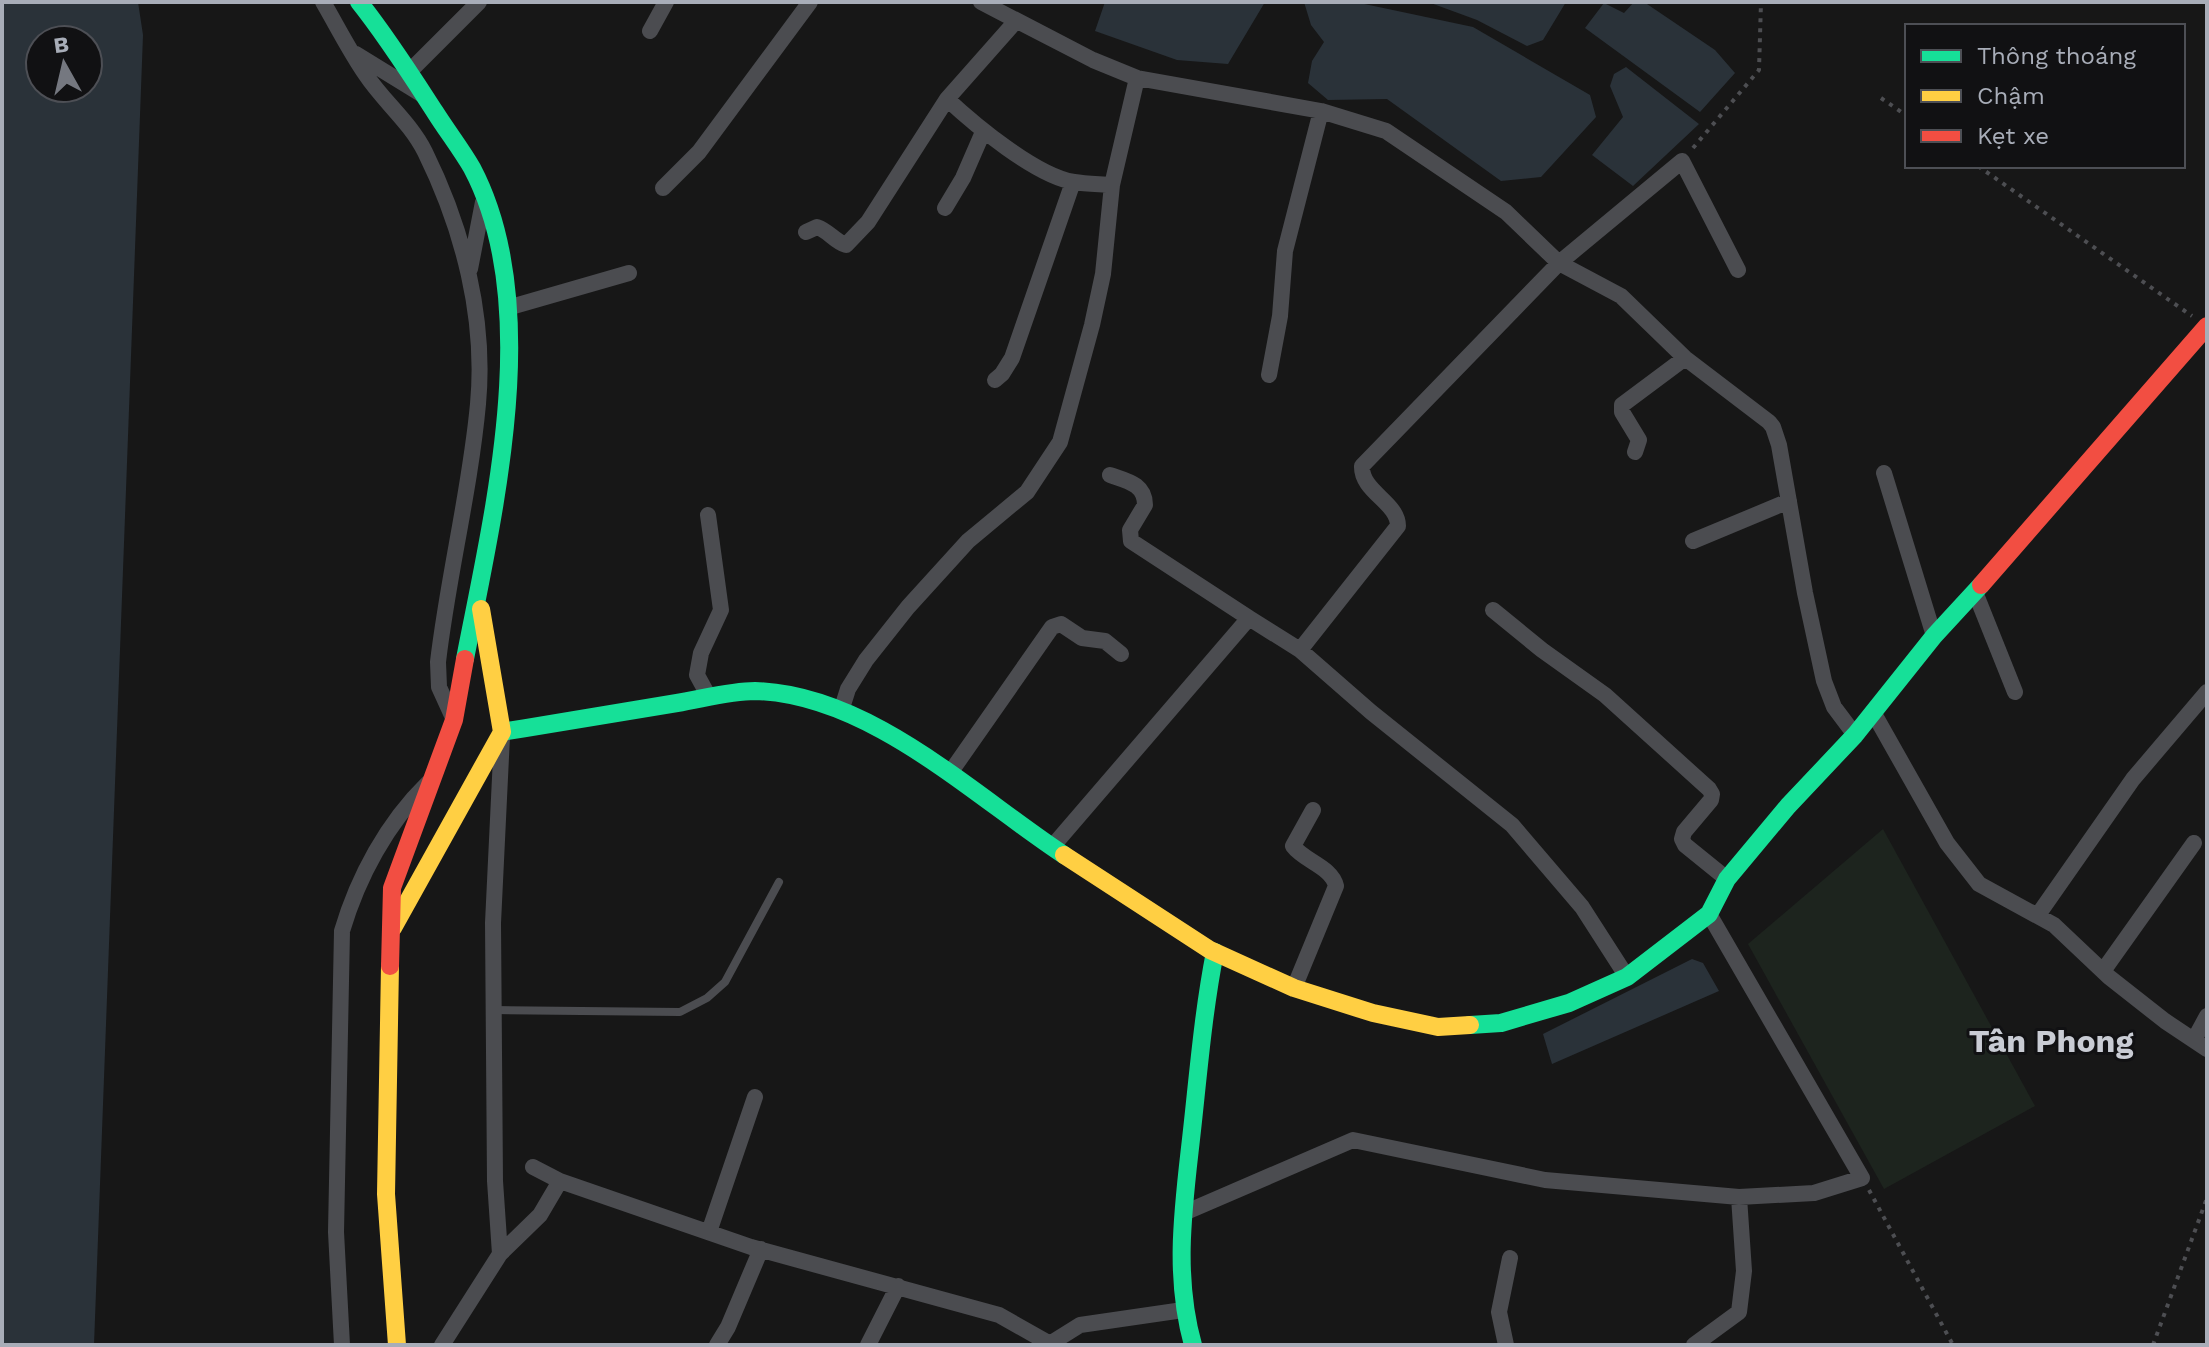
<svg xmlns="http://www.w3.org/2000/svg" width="2209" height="1347" font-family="'Work Sans',sans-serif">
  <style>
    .green { fill: #1d241e }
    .water { fill: #2a3239; fill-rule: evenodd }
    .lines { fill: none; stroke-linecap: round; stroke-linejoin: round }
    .path { stroke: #4d4e52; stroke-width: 4; stroke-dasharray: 4 6; stroke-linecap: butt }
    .lane { stroke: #4b4c50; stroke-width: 8 }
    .street { stroke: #4b4c50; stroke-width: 16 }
    .fast { stroke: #16e098; stroke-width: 18 }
    .slow { stroke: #ffcf43; stroke-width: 18 }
    .jam { stroke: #f24e42; stroke-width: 18 }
    .labels { text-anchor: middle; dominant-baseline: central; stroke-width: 6; stroke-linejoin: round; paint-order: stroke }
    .quarter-label { font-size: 32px; font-weight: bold; fill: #c9ccd4; stroke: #111113 }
  </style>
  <rect width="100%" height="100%" fill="#171717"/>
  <path class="green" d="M1883 829 2035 1106 1884 1189 1748 944Z"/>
  <path class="water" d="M2 2H138L143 35 94 1345H2ZM88 40V88H40V40Z
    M1105 2H1265L1228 64 1177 60 1095 31Z
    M1304 2H1355L1473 27 1590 95 1596 117 1541 177 1501 181 1387 99 1328 100 1308 83 1312 61 1324 42 1311 25Z
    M1428 2H1566L1543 40 1527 46 1477 20Z
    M1634 2H1644L1715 50 1735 73 1700 112 1585 28 1604 3 1624 13Z
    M1626 67 1699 124 1633 186 1592 155 1623 117 1610 86 1614 74Z
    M1692 959 1703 963 1719 991 1552 1064 1543 1034Z"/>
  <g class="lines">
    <path class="path" d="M1881 98 1907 116
      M1693 148 1759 70 1761 2
      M1978 166 2192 316
      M1869 1190 1953 1345
      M2153 1345 2207 1198"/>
    <path class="lane" d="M494 1010 680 1012 707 998 725 982 779 882"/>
    <path class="street" d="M323 2C337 26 350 52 366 75 384 102 410 122 425 152 463 229 486 318 478 404 470 491 448 576 438 662L439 687 454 720
      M981 2 1093 60 1137 78 1321 111 1386 131 1506 212 1559 263 1621 296 1685 358 1769 422 1773 427 1779 445 1805 593 1824 681 1834 707 1855 735
      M650 31 666 2
      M356 54 421 94
      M409 72 479 2
      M947 99C975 125 1036 176 1074 182 1086 184 1100 184 1112 185
      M663 188 699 152 810 2
      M945 208 963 178 983 132
      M806 232 817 227C829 231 834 241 846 245L868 222 947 99 1016 21
      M470 269 483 202
      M507 308 629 273
      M1269 375 1280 316 1285 251 1321 111
      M995 380 1002 374 1012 358 1073 182
      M1635 452 1639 440 1622 412V405L1685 358
      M1884 473 1934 636
      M1110 475C1127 481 1145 484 1145 505L1130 530 1131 541 1249 618
      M708 515 721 610 701 653 697 675 709 697
      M1693 541 1789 501
      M1975 592 2015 692
      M1493 610 1542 650 1605 695 1709 789 1712 794 1711 800 1684 832 1682 839 1685 845 1727 879
      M1300 650 1398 526C1398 502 1361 492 1362 466L1559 263 1682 161 1738 270
      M841 711 848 689 866 660 908 607 968 541 1027 492 1060 442 1092 325 1103 274 1112 185 1137 78
      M1873 712 1947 843 1979 884 2054 925 2109 977 2165 1021 2207 1049
      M950 773 1052 627 1061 624 1082 638 1105 641 1121 654
      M1052 847 1249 618 1300 650 1371 712 1512 825 1582 907 1627 977
      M2038 915 2133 779 2207 692
      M2103 971 2194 843
      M1294 988 1336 886C1332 867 1304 861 1293 846L1313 810
      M2194 1040 2207 1016
      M533 1167 560 1181
      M1184 1213 1353 1140 1545 1180 1739 1197 1814 1193 1862 1178 1709 914
      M709 1232 755 1097
      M500 1254 540 1215 560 1181 751 1247 999 1315 1052 1345
      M342 1345 336 1232 342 931C358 877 387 823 428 783
      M442 1345 500 1254 495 1181 493 923 502 736
      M717 1345 728 1327 761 1249
      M868 1345 898 1286
      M1048 1345 1080 1325 1183 1310
      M1506 1345 1499 1312 1510 1258
      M1694 1345 1739 1312 1744 1271 1739 1197"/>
    <path class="fast" d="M359 2C387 37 411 75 435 112 447 131 461 149 472 168 545 306 493 514 465 659
      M502 732C560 722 618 713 677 703 702 699 730 691 755 691 869 694 973 795 1064 855
      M1470 1025 1501 1023 1569 1003 1627 977 1709 914 1727 879 1788 806 1855 735 1934 636 1981 585
      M1193 1345C1172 1270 1185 1197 1193 1121 1199 1065 1204 1008 1215 952"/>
    <path class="slow" d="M1064 855 1210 950 1294 988 1373 1013 1438 1027 1470 1025
      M393 928 502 732 481 609
      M390 966 386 1194 397 1345"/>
    <path class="jam" d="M1981 585 2207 326
      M390 966 392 888 454 720 465 659"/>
  </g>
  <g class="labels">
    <g class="quarter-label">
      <text x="2051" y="1041">Tân Phong</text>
    </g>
  </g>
  <rect width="2209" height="1347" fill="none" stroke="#a8adb8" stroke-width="8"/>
  <rect x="1905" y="24" width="280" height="144" fill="#111113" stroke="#4d4f55" stroke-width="2"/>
  <rect x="1921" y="50" width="40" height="12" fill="#16e098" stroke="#4d4f55" stroke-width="2"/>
  <text x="1977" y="64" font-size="24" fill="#a8adb8">Thông thoáng</text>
  <rect x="1921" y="90" width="40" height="12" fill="#ffcf43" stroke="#4d4f55" stroke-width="2"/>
  <text x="1977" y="104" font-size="24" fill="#a8adb8">Chậm</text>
  <rect x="1921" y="130" width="40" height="12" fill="#f24e42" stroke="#4d4f55" stroke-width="2"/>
  <text x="1977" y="144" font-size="24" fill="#a8adb8">Kẹt xe</text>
  <g transform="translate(64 64) rotate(352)"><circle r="38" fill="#111113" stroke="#4d4f55" stroke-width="2"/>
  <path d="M0-6L14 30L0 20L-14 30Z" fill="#757880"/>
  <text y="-12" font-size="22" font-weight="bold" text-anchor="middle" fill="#a8adb8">B</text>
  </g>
</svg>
